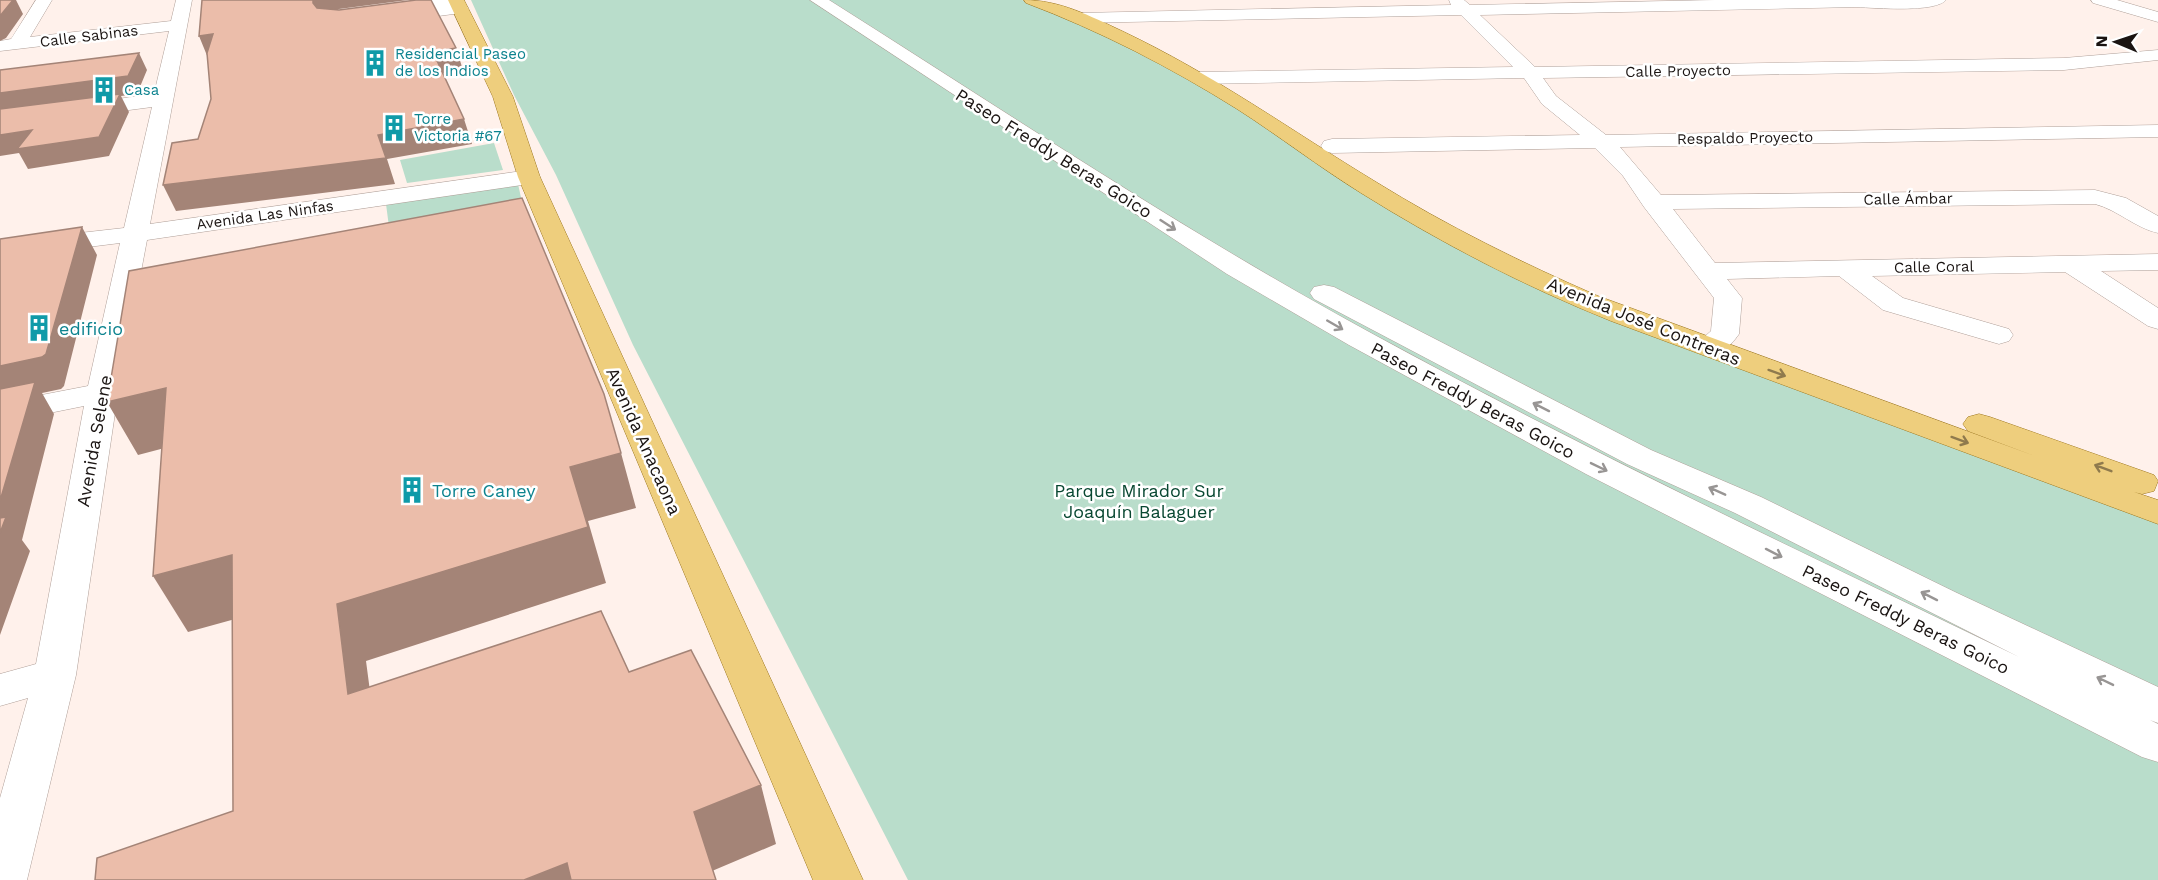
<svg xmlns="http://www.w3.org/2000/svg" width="2158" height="880" font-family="'Work Sans',sans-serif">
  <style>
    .green { fill: #b9ddcb }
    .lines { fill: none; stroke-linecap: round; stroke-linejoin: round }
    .minor-casing { stroke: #af9f98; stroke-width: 1 }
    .major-casing { stroke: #9d771f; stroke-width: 1 }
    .minor { fill: #fff; fill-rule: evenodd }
    .major { fill: #eece7d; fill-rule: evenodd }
    .shaded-wall { fill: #a48477 }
    .building { fill: #ebbdaa; stroke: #a48477; stroke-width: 1.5 }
    .oneway { stroke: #989594 }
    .oneway2 { stroke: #8f7a4d }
    .labels { text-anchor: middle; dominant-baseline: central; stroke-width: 5; stroke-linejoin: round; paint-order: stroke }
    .far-street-label { font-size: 15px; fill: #1a1412; stroke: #fff }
    .far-culture-label { font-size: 15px; fill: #0d838f; stroke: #fff; text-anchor: start }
    .street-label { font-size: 18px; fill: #1a1412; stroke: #fff }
    .culture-label { font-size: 18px; fill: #0d838f; stroke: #fff; text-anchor: start }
    .park-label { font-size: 18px; fill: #084731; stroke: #fff }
  </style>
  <rect width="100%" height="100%" fill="#fff1eb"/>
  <path class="green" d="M471 0H1022L1082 24 1181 75 1244 113 1310 158 1492 263 2158 522V880H908L633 345 556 175 514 95Z
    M494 143 503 170 407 183 400 160Z
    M518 184 530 238 394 265 386 204Z"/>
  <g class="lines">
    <defs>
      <path id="minor" d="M36 0H52L30 37 171 21 176 0H192L150 224 529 170 537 172 540 177 537 182 529 184 147 240 118 393 76 675 27 880H0V798L28 698 0 706V674L36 664 84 406 0 423V403L88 386 120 243 0 258V242L124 228 152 107 0 127V115L154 94 169 31 0 51V41L11 39Z
        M428 0H464L463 4 469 8 461 13 393 22 387 21 385 17 387 14 382 10 390 5Z
        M810 0H829C1008 113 1185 232 1371 333 1583 449 1801 552 2019 657L1735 513 1627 464 1314 299 1310 293 1314 287 1324 285 1334 287 1651 450 1761 497 1957 593 2158 687V723L2150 720 2158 724V762L2142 757 1586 474 1349 345 1227 274Z
        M1464 0 1470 5 1715 0H1946C1935 13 1875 8 1857 7L1480 15 1535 67 2064 58 2158 50V60L2064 70 1543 78 1556 96 1606 135 2158 125V137L1620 147 1661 195 2095 190 2126 198 2158 216V233C2135 228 2118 210 2095 204L1673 209 1715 263 2158 254V270L2101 271 2158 308V329L2148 326 2065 272 1872 276 1903 298 2009 329 2013 335 2009 341 1999 344 1883 310 1839 276 1727 279 1742 298 1739 334C1729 349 1715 358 1698 353L1693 347 1711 331 1714 298 1644 207 1623 176 1595 148 1332 153 1324 151 1321 146 1324 141 1332 139 1580 135 1542 104 1524 78 1198 84 1188 78 1198 72 1513 67 1461 15 1079 23 1071 18 1079 13 1451 5 1449 0Z
        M2091 0H2117L2158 12V22L2093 3Z"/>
      <path id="major" d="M448 0H464L513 97 540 177 863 880H813L518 177 493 97Z
        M1024 0C1060 0 1090 16 1122 31 1215 75 1290 130 1376 182 1447 226 1522 263 1598 296L2035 456 1968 431 1963 424 1968 417 1979 414 1990 417 2154 475 2158 481 2154 491 2142 494 2134 492 2158 500V524L1611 321C1524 286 1441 243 1361 193 1319 167 1279 136 1237 109 1170 67 1100 31 1026 3Z"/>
    </defs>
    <use href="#minor" class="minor-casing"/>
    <use href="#major" class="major-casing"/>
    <use href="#minor" class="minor"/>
    <use href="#major" class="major"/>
  </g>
  <path class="shaded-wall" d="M13 0H16L23 14 6 38 0 41V16Z
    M313 0H408L339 9 321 20 313 3Z
    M213 34 208 58 199 36Z
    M456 48 463 70 440 74 433 52Z
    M139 53 147 70 137 94 121 96 129 112 109 156 28 169 19 153 0 156V135L32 130 99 137 0 113V93Z
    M464 119 472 144 387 159 395 184 176 211 163 185 378 135Z
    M82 227 97 255 64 386 61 389 42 393 54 414 22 540 30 551 0 635V366Z
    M166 388 195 440 138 455 107 402Z
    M621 453 636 508 588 521 606 583 366 661 378 752 348 694 337 604 570 467Z
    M232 555 264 611 188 632 153 576Z
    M761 785 776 844 712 871 694 812Z
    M567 863 574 880H524Z"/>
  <path class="building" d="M0 0H13L0 16Z
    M202 0H313V3L317 8 339 10 416 0H431L456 48 433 52 464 119 378 135 386 158 163 185 172 143 198 139 211 99 207 53 213 34 199 36Z
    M139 53 128 76 0 93V70Z
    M120 94 99 137 17 149 32 130 0 135V109Z
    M522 198 604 394 621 453 570 467 588 527 337 604 348 694 601 611 629 672 691 650 761 785 694 812 716 880H571L567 863 524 880H95L97 858 233 811 232 555 153 576 166 388 107 402 129 271Z
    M82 227 46 354 42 357 0 366V239Z
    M35 382 0 501V389Z
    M6 517 0 533V518Z"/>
  <defs><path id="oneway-shaft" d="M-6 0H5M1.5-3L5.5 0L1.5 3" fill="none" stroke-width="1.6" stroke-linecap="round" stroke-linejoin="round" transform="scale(1.5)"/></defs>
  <g class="oneway">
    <use href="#oneway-shaft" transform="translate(1168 225) rotate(33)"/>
    <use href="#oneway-shaft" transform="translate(1335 325) rotate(30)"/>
    <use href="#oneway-shaft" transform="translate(1541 407) rotate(-153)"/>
    <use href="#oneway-shaft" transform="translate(1599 467) rotate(26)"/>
    <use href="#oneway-shaft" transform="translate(1717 491) rotate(-156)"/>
    <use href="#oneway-shaft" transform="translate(1774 553) rotate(27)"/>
    <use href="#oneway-shaft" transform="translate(1929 596) rotate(-153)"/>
    <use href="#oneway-shaft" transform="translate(2105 681) rotate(-154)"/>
  </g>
  <g class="oneway2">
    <use href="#oneway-shaft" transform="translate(1777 373) rotate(20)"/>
    <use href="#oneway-shaft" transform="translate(1960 440) rotate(20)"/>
    <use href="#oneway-shaft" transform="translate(2103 468) rotate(-159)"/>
  </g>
  <defs>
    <symbol id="building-bare" viewBox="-9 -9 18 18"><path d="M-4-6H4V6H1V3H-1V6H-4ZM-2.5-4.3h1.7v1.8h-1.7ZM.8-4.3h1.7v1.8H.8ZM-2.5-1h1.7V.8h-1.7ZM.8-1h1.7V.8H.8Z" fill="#0f9aa8" stroke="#fff" stroke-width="2.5" paint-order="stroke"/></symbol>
  </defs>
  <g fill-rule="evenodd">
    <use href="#building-bare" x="356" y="44" width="38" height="38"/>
    <use href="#building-bare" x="85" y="71" width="38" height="38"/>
    <use href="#building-bare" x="375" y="109" width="38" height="38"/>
    <use href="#building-bare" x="20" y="309" width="38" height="38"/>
    <use href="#building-bare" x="393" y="471" width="38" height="38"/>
  </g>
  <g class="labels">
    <g class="far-street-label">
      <text transform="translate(89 36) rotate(-7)">Calle Sabinas</text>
      <text transform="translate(1678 71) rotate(-1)">Calle Proyecto</text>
      <text transform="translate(1745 138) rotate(-1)">Respaldo Proyecto</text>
      <text transform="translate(1908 199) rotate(-1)">Calle Ámbar</text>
      <text transform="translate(265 215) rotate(-8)">Avenida Las Ninfas</text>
      <text transform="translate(1934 267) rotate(-1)">Calle Coral</text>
    </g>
    <g class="far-culture-label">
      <text x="395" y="54">Residencial Paseo<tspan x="395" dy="17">de los Indios</tspan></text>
      <text x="124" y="90">Casa</text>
      <text x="414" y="119">Torre<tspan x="414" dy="17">Victoria #67</tspan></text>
    </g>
    <g class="street-label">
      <text transform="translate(1054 153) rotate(32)">Paseo Freddy Beras Goico</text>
      <text transform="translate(1644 321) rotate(22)">Avenida José Contreras</text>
      <text transform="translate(1473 400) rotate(28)">Paseo Freddy Beras Goico</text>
      <text transform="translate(94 441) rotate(-80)">Avenida Selene</text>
      <text transform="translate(644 441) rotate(66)">Avenida Anacaona</text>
      <text transform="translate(1906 619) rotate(26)">Paseo Freddy Beras Goico</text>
    </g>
    <g class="culture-label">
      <text x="59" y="328">edificio</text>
      <text x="432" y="490">Torre Caney</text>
    </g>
    <g class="park-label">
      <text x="1139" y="490">Parque Mirador Sur<tspan x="1139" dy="21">Joaquín Balaguer</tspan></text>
    </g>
  </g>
  <g transform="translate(2116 42) rotate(272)" stroke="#ffffff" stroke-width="4.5" paint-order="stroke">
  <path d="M0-4.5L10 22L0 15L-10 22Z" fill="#1a1412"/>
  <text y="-9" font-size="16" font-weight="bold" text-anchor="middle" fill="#1a1412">N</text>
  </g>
</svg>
